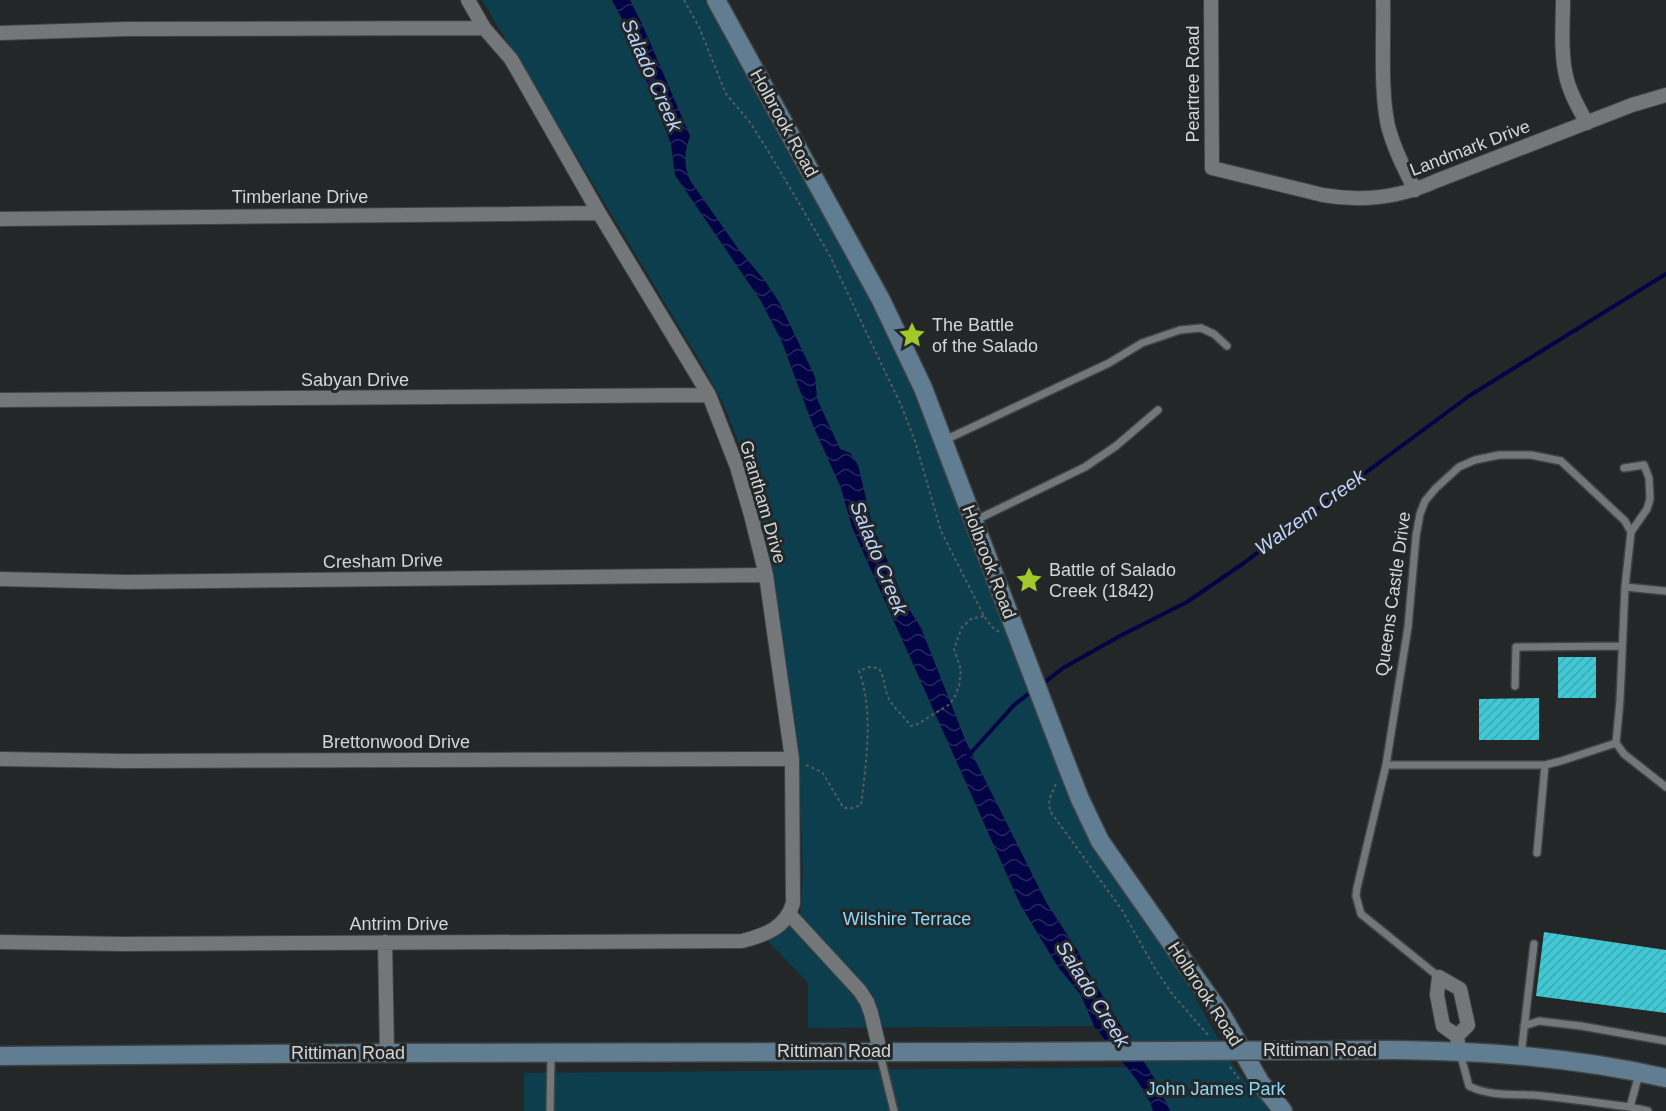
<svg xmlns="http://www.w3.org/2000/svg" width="1666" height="1111" font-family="Helvetica,sans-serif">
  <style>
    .park { fill: #0d3e4e }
    .water { fill: url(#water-waves) }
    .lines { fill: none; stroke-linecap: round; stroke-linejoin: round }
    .stream { stroke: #020445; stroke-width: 4 }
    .building { fill: url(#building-hatch) }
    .lane-casing { stroke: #404344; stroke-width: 10 }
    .street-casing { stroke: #404344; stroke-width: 16 }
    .secondary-casing { stroke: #404344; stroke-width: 21 }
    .path { stroke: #585c5d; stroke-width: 2; stroke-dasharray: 3 3; stroke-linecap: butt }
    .lane { stroke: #737779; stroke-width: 7 }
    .street { stroke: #737779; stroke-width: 14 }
    .secondary { stroke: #617d92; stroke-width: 18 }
    .secondary-bridge-casing { stroke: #404344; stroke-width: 21; stroke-linecap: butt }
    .secondary-bridge { stroke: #617d92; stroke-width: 18 }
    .labels { text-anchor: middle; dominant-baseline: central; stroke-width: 6; stroke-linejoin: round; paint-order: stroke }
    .street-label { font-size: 18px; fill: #d3d5d6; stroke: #232728 }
    .poi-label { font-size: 18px; fill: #d3d5d6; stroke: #232728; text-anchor: start }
    .park-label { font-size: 18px; fill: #8cd8f7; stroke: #232728 }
    .water-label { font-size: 20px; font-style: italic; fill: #c1d2fa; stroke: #232728 }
  </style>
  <defs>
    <pattern id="water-waves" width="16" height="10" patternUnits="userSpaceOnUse" patternTransform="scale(1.5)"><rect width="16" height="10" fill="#020445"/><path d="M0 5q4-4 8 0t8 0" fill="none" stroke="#26285f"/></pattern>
    <pattern id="building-hatch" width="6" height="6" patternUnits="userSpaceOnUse" patternTransform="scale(1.5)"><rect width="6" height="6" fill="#40c8d5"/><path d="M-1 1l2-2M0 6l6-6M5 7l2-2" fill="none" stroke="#40a6b0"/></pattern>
  </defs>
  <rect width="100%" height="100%" fill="#232728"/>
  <path class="park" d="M482 0H612L625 25 671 144 675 175 761 301 782 342 812 423 841 488 852 527 1020 904 1058 967 1081 995 1094 1026 808 1028V983L768 941 800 919 803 874 798 750 777 601 750 481 738 441 724 405 703 366Z
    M630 0H704L876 311 907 377 972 540 1066 786 1175 961 1234 1067 1271 1111H524V1073L1147 1067 1083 964 1079 953 1046 902 966 742 921 628 905 603 872 524 858 465 850 453 840 449 817 399 815 377 779 302 765 281 739 250 691 182C683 166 684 153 690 136L642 24Z"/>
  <path class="water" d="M612 0H630L642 24 690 136C684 153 683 166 691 182L739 250 765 281 779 302 815 377 817 399 840 449 850 453 858 465 872 524 905 603 921 628 966 742 1046 902 1079 953 1083 964 1119 1023 1153 1076 1170 1111H1153L1150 1102 1136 1079 1094 1026 1081 995 1058 967 1020 904 852 527 841 488 812 423 782 342 761 301 675 175 671 144 625 25Z"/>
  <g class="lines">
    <path class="stream" d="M1041 685 1063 668 1120 636 1187 602 1241 565 1469 396 1666 274
      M968 756 1014 705 1032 691"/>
  </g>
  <path class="building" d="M1558 657H1596V698H1558Z
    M1539 698V740H1479V699Z
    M1544 932 1666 950V1013L1536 996Z"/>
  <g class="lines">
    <defs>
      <path id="lane" d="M945 440 1109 363 1142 343 1180 330 1201 328 1214 334 1227 346
        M1624 468 1644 465 1649 478 1650 499 1647 509 1631 532 1625 587 1620 700 1616 743 1624 754 1666 787
        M976 520 1085 467 1116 446 1158 410
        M1625 587 1666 591
        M1515 686 1516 647 1622 646
        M1386 765H1545L1561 761 1616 743
        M1537 853 1545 765
        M1439 977 1361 914 1356 896 1357 888 1386 765 1408 627 1416 536 1420 514 1425 501 1436 488 1459 467 1475 460 1499 455H1531L1561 461 1625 521 1631 532
        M1524 1026 1539 1021 1581 1026 1666 1041
        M1460 1053 1469 1086C1488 1096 1512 1094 1533 1095 1565 1098 1598 1103 1630 1107
        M880 1054 894 1111
        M1521 1055 1534 944
        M1639 1074 1630 1107 1648 1111
        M550 1111 551 1054"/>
      <path id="street" d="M1211 0 1212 168 1323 195C1362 202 1401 197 1436 181L1632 105 1666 95
        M1383 0C1384 39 1380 89 1388 126 1394 149 1405 170 1415 190
        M1563 0C1563 26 1560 54 1567 80 1571 95 1579 109 1587 123
        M0 33 126 29 484 28
        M0 219 599 213
        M0 400 709 395
        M0 579 127 582 766 575
        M0 759 125 761 792 759
        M790 915 860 991 867 1002 871 1013 880 1051
        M0 942 123 944 742 941C765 935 786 928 793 903L792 759 766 575 751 515 737 467 709 395 599 213 511 59 484 28 468 0
        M385 942 387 1053
        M1457 1036 1468 1025 1460 989 1439 977 1437 995 1443 1026 1457 1036 1459 1051"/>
      <path id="secondary" d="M716 0 881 300 923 388 1067 766 1080 799 1100 841 1223 1017 1260 1082 1283 1111
        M1390 1050C1483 1051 1575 1057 1666 1078
        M0 1056 387 1053 955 1052"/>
    </defs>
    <use href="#lane" class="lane-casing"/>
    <use href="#street" class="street-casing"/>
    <use href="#secondary" class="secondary-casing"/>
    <path class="path" d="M684 0 699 27 726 94 749 121 767 149 829 254 901 405 915 441 941 531 984 616 992 627 999 632
      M806 765 822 772 843 807 849 809 861 805C866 763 874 712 859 671L869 667 879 668C885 679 884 687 888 697 893 708 904 716 911 726L916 725 950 704 955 696 959 686 961 670 954 649 962 627 971 619 984 616
      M1056 784 1049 800 1050 811 1122 910 1154 967 1173 995 1208 1035
      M1230 1067 1239 1079"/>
    <use href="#lane" class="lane"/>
    <use href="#street" class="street"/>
    <use href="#secondary" class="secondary"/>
    <defs>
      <path id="secondary-bridge" d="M955 1052 1390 1050"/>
    </defs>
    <use href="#secondary-bridge" class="secondary-bridge-casing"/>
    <use href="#secondary-bridge" class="secondary-bridge"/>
  </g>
  <defs>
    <symbol id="sight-bare" viewBox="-9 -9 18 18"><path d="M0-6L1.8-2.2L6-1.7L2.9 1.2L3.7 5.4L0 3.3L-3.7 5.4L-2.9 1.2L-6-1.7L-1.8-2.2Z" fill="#a1c92a" stroke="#232728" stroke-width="2.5" paint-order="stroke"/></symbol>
  </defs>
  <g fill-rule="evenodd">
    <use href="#sight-bare" x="893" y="316" width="38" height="38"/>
    <use href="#sight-bare" x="1010" y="561" width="38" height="38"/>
  </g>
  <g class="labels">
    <g class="street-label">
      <text transform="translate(1193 84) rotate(-90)">Peartree Road</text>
      <text transform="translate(784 123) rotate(61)">Holbrook Road</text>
      <text transform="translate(1470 148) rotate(-21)">Landmark Drive</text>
      <text x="300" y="197">Timberlane Drive</text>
      <text x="355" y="380">Sabyan Drive</text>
      <text transform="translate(763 502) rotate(74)">Grantham Drive</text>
      <text transform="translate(383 561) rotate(-1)">Cresham Drive</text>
      <text transform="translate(989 562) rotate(69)">Holbrook Road</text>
      <text transform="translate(1393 594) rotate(-82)">Queens Castle Drive</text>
      <text x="396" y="742">Brettonwood Drive</text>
      <text x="399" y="924">Antrim Drive</text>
      <text transform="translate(1205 994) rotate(57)">Holbrook Road</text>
      <text x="1320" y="1050">Rittiman Road</text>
      <text x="834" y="1051">Rittiman Road</text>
      <text x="348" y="1053">Rittiman Road</text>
    </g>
    <g class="poi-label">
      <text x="932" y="325">The Battle<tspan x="932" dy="21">of the Salado</tspan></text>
      <text x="1049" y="570">Battle of Salado<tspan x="1049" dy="21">Creek (1842)</tspan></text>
    </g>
    <g class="park-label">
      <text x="907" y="919">Wilshire Terrace</text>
      <text x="1216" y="1089">John James Park</text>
    </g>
    <g class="water-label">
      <text transform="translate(652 75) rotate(66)">Salado Creek</text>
      <text transform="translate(1310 512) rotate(-36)">Walzem Creek</text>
      <text transform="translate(879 558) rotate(68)">Salado Creek</text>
      <text transform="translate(1093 994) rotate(58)">Salado Creek</text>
    </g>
  </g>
</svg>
